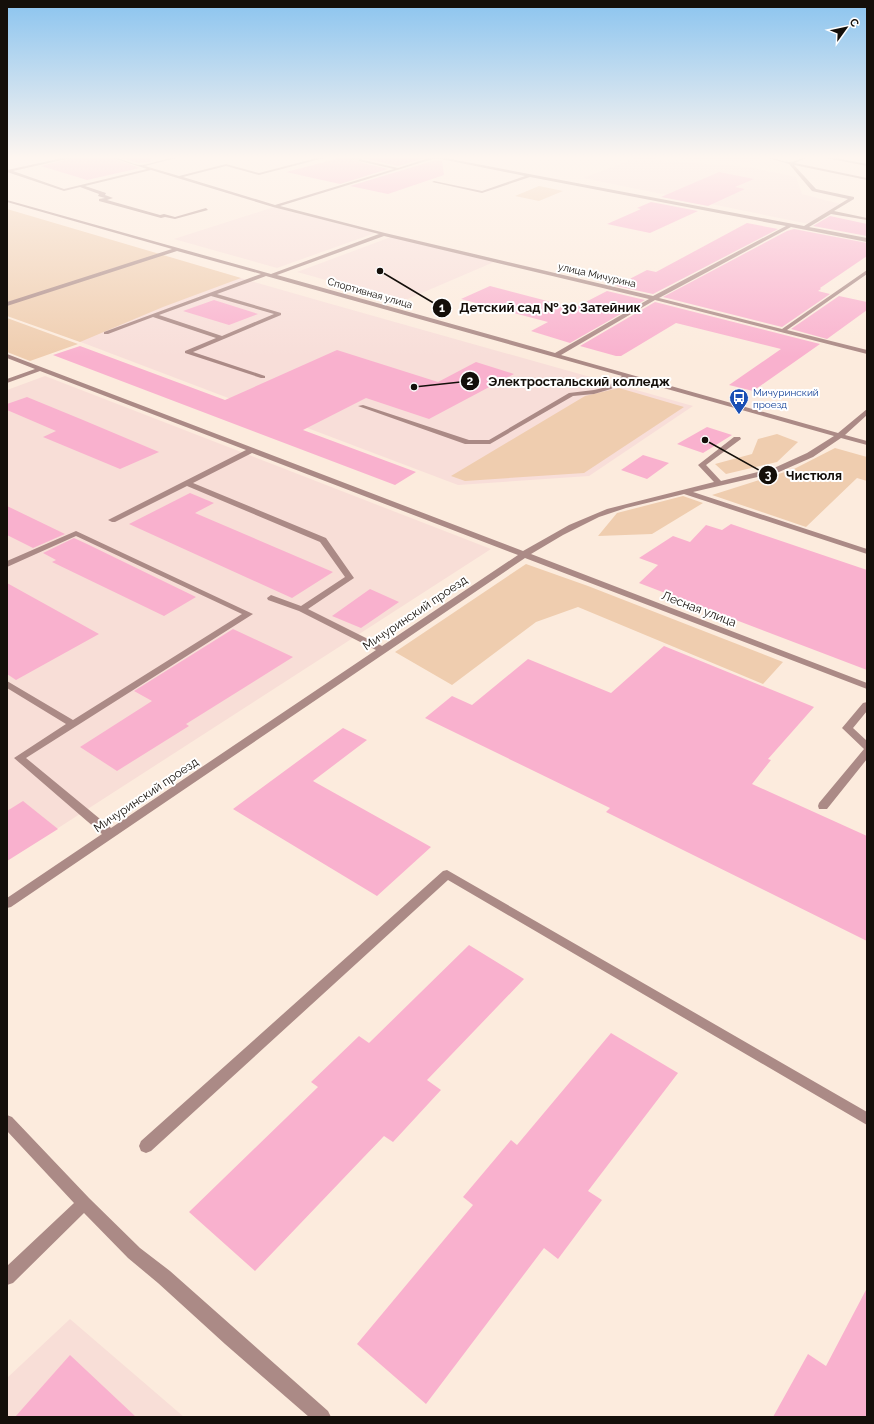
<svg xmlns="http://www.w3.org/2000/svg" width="874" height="1424" font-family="Raleway,sans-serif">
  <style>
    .industrial { fill: #f8ded7 }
    .education { fill: #f8ded9 }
    .green { fill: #efcdaf }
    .building { fill: #f9b1ce }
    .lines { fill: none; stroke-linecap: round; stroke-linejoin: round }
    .minor-tunnel { stroke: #d9cabd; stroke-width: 4.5; stroke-dasharray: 4.5 2.5; stroke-linecap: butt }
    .minor { fill: #ab8a86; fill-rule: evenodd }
    .labels { text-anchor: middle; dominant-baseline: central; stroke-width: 4; stroke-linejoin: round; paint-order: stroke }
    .far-street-label { font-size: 10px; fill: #140f0a; stroke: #fff }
    .far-transit-label { font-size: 10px; fill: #164399; stroke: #fff; text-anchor: start }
    .street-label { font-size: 12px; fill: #140f0a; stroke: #fff }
    .leader { fill: none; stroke: #140f0a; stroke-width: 1.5 }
    .callout-dot { fill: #140f0a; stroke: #fff; stroke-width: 1.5 }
    .mark-label { font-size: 12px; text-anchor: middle; font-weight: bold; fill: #fff }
    .callout-label { font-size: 13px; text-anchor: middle; font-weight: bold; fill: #140f0a; stroke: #fff; stroke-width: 4; stroke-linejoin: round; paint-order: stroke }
  </style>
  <rect width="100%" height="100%" fill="#fcebdd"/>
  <path class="industrial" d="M45 376 491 549 7 861V390Z
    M70 1319 184 1417H7V1378Z"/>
  <path class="education" d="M636 158H653L665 161 748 167 796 177 802 194 840 204 809 224 583 178Z
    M677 158H760L748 162Z
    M274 207 375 233 277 268 174 239Z
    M391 237 494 262 403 301 297 272Z
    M167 257 324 302 693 406 589 476 458 485 7 314V308Z"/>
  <path class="green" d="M539 186 563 191 539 201 515 196Z
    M7 209 241 278 163 307 80 342 7 316Z
    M7 318 78 344 30 361 7 352Z
    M619 388 684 407 584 473 465 481 451 476 585 396Z
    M777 434 798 442 777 462 726 474 715 464 752 454 758 439Z
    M835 448 867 457V481L857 478 806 527 712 495 794 469Z
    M683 496 703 503 652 534 598 536 617 513Z
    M526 564 588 586 783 662 763 684 578 607 536 622 452 685 395 652Z"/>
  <path class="building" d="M72 158H112L140 168 87 180 41 166Z
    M122 158H150L151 162 138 163Z
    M340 158H358L359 162 388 169 340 184 286 172Z
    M362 158H424L398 166Z
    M436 160 442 161 444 175 388 194 350 186Z
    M719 172 754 179 735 187 745 189 708 206 661 197Z
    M651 202 698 211 650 233 607 224 641 209 637 208Z
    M830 216 867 224V236L813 226Z
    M747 223 778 229 653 294 616 286 647 270 656 272Z
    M794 229 867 243V256L820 288 821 289 818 291 830 294 782 327 663 297 787 231Z
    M490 286 574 308 607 291 645 300 570 343 531 331 548 322 461 299Z
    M839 296 867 302V310L827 339 791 329Z
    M214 300 258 314 229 325 183 311Z
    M655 302 820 344 753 391 729 385 781 349 676 323 621 356H616L580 346Z
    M80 346 225 400 337 350 438 382 476 362 514 374 429 419 366 398 303 430 416 472 395 485 53 355Z
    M27 397 83 420 159 452 120 469 43 437 56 431 7 410V404Z
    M707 427 732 435 703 453 677 444Z
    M643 455 669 463 647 479 621 470Z
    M190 493 214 503 195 513 333 572 292 598 129 524Z
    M7 506 65 534 33 548 7 535Z
    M731 524 867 570V670L639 583 658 565 639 558 673 536 690 542 706 525 722 530Z
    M74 538 87 544 196 597 164 616 52 562 56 560 43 553Z
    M7 583 99 634 16 680 7 674Z
    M370 589 399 602 361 628 332 616Z
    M233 629 293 657 186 724 189 726 117 771 80 747 152 701 134 691Z
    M664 646 814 707 768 759 771 760 752 784 867 836V941L606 812 610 808 425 718 452 696 472 705 528 659 611 693Z
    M343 728 367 740 313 781 431 847 377 896 233 809Z
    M23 801 58 829 7 861V811Z
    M469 945 524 979 427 1080 441 1090 393 1142 384 1136 255 1271 189 1212 318 1087 311 1082 359 1036 369 1043Z
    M611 1033 678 1073 588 1191 602 1200 558 1259 544 1248 426 1404 357 1344 473 1205 463 1197 511 1140 517 1145Z
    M867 1288V1417H773L808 1354 826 1366Z
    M70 1355 136 1417H15Z"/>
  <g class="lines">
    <path class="minor-tunnel" d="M351 158 360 160"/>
    <path class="minor" d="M63 158H71L13 171 64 189 147 169 113 158C123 158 132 165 141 165 153 164 164 158 176 158L145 166 179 176 226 164 259 173 317 158H324L259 175 226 166 183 177 275 205 394 169 359 161V159L398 168 429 158H445L804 226 848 199 812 191 789 164 769 158C776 158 783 162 789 162 795 162 800 158 806 158L795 163 867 178V180L794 165 816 189 854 197V199L834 211 867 218V220L831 214 809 227 867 238V242L791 227 659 298 782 329 867 270V274L787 330 867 350V354L655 300 561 355 838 433 867 409V415L845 435 867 441V445L841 438 813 457 779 472 693 492 867 549V554L684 494 626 508 599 517 563 535 531 554 867 683V689L525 558 11 907 7 908V898L102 834 14 758 66 724 7 688V681L73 720 242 614 76 536 7 567V561L76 531 253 614 26 758 111 828 376 650 299 611 268 600 267 598 271 595 301 606 345 577 320 542 187 486 115 522H112L108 520 246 450 40 371 7 383V379L35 369 7 358V354L523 551 569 525 607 509 714 482 698 465 734 437H740L741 439 706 465 721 481 774 468 807 453 834 436 628 378 611 389 594 394 573 396 490 444H465L358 406 363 405 469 440H489L569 393 594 390 607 387 622 376 266 276 217 294 281 313V315L193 352 265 376V378H261L185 353V351L216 338 153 317 108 334H104V332L261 274 177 251 7 306V302L172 249 7 202V200L271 274 379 234 273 207 151 170 85 186 106 193 105 195 113 198 107 200 160 215 164 214 175 217 206 208 208 210 175 219 165 217 161 218 99 201V199L105 198 98 196 99 194 80 187 64 191 7 172V170ZM436 158 525 176 482 191 434 181 432 182 482 193 530 177 786 226 653 296 385 233 280 206ZM384 236 649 299 555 353 277 275ZM211 296 274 314 222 336 159 315ZM252 453 518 555 382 646 308 609 354 578 326 538 193 483Z
      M826 158H835L867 164V166Z
      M867 702V711L853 728 867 741V759L827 809H819L818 806 819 803 864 749 842 728 863 703Z
      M447 870 867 1112V1125L448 880 151 1151 146 1153 141 1151 139 1146 141 1141 443 871Z
      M7 1115 12 1117 89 1198 140 1248 170 1271 328 1411 331 1417H309L225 1344 158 1283 128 1258 84 1213 13 1283 7 1285V1266L74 1203 7 1131Z"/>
  </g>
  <linearGradient id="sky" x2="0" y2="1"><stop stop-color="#8bc4ef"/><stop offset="0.44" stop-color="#fef6f0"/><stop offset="1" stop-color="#fef6f0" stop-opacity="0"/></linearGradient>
  <rect width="874" height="357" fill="url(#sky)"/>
  <defs>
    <symbol id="bus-pin" viewBox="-11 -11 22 30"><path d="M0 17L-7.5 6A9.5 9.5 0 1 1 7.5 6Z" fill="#1a4fb4" stroke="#fff"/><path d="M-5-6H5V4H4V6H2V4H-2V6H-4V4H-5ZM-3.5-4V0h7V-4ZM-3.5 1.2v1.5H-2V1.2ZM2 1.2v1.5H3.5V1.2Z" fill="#fff"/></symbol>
  </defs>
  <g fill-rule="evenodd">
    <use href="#bus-pin" x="728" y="387" width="22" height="30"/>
  </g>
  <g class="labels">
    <g class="far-street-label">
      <text transform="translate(597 275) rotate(13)">улица Мичурина</text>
      <text transform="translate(370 293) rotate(16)">Спортивная улица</text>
    </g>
    <g class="far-transit-label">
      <text x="753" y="392">Мичуринский<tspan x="753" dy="12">проезд</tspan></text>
    </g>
    <g class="street-label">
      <text transform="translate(699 609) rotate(21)">Лесная улица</text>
      <text transform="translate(415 613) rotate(-34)">Мичуринский проезд</text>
      <text transform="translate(146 795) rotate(-34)">Мичуринский проезд</text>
    </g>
  </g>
  <path class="leader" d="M380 271L442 308M414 387L470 381M705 440L768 475"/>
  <g class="callout-dot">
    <circle cx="380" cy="271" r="4"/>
    <circle cx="414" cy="387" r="4"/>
    <circle cx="705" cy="440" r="4"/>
    <circle cx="442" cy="308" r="10"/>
    <circle cx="470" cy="381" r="10"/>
    <circle cx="768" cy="475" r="10"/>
  </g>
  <g class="mark-label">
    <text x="442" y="312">1</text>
    <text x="470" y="385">2</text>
    <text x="768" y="479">3</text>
  </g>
  <g class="callout-label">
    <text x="550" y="312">Детский сад № 30 Затейник</text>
    <text x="579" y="386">Электростальский колледж</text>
    <text x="814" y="480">Чистюля</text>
  </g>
  <rect width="874" height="1424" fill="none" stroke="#140f0a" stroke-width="16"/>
  <g transform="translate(846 28) rotate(57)" stroke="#ffffff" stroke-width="3" paint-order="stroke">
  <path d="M0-3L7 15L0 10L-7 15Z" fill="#140f0a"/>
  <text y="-6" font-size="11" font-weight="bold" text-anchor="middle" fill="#140f0a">С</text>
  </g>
</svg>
